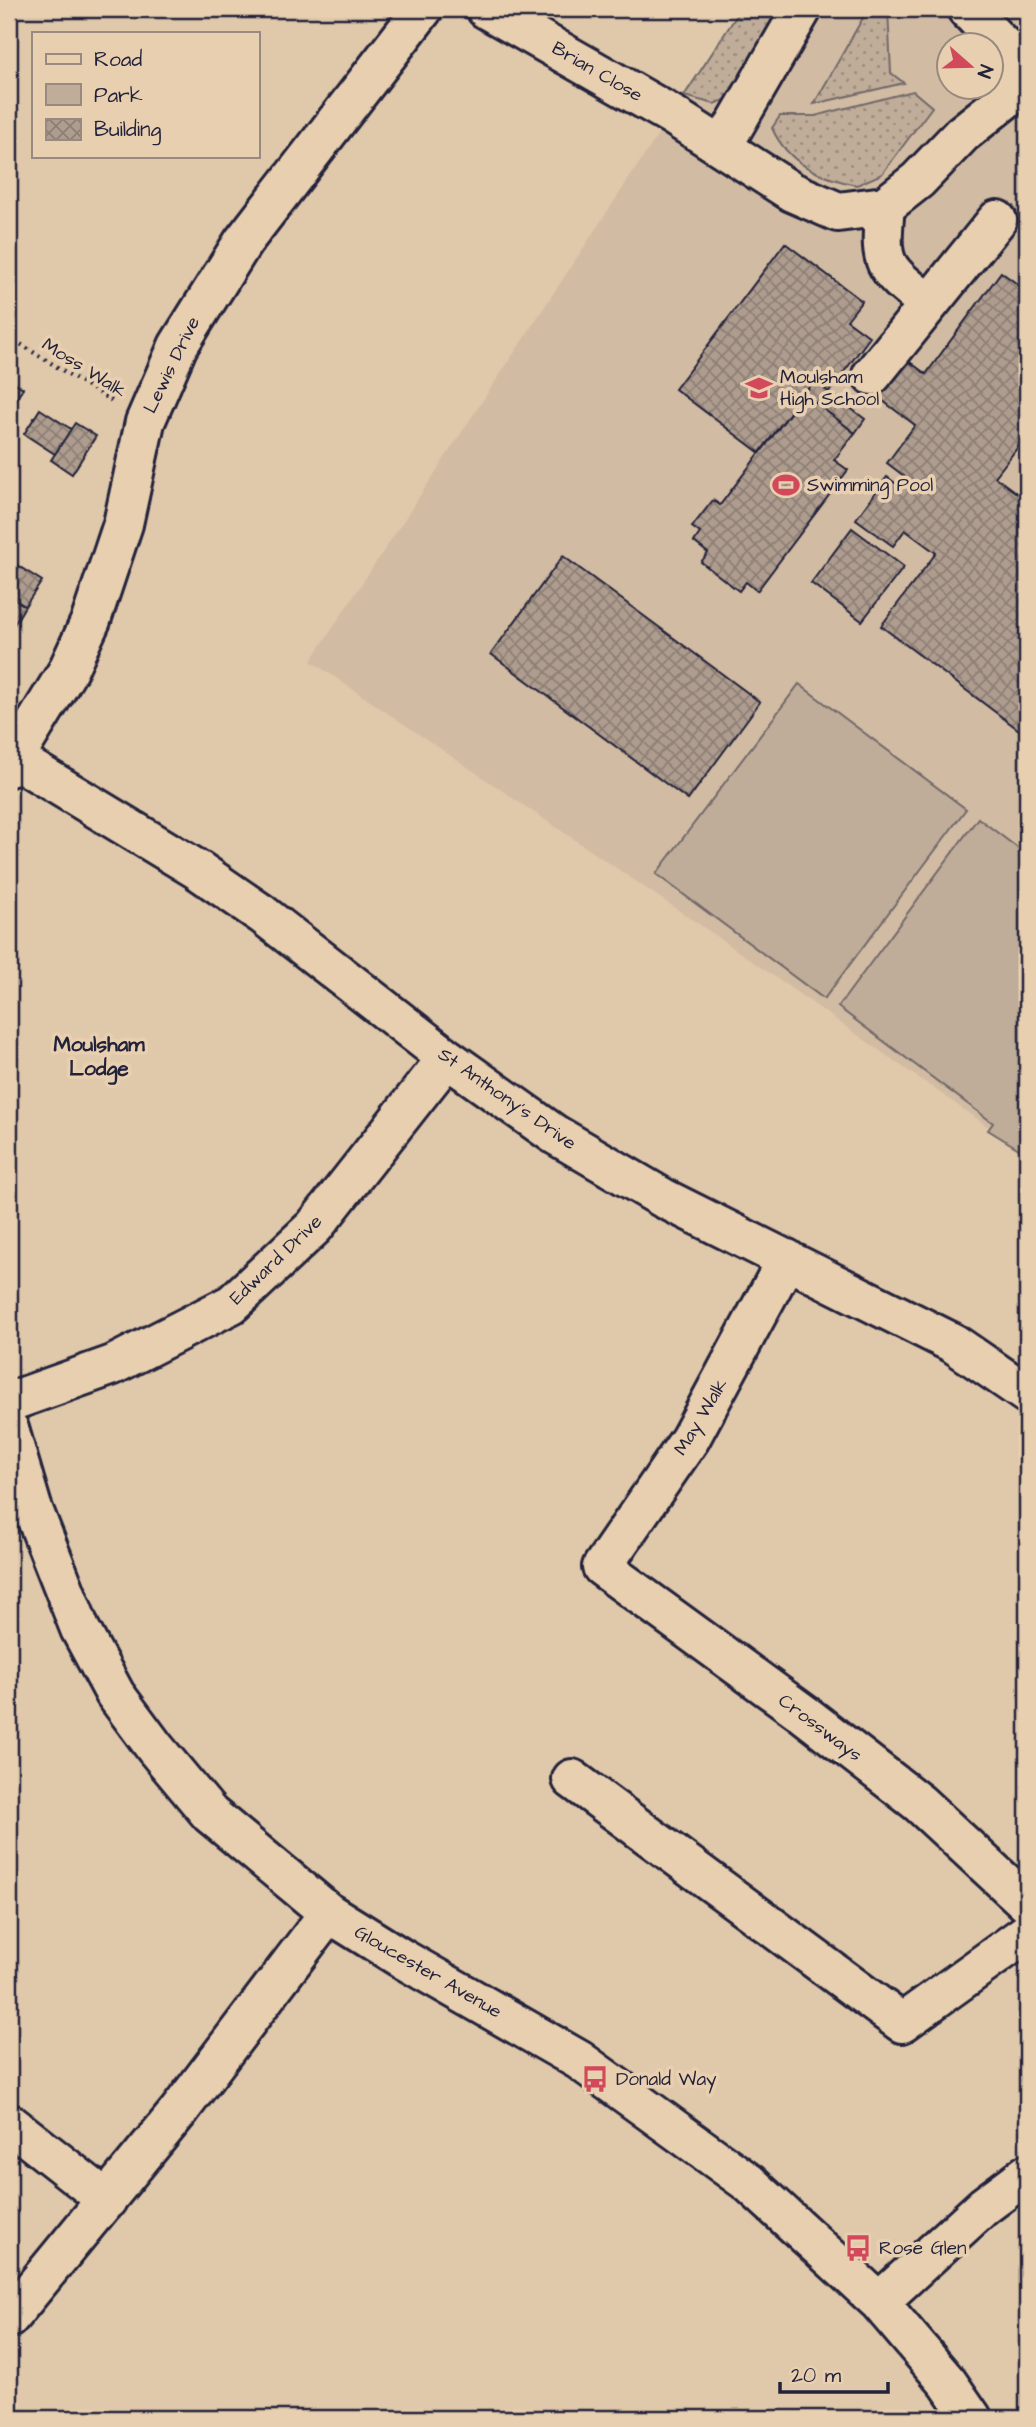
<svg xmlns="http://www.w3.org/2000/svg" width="1036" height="2427" font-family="'Architects Daughter',sans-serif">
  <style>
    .built { fill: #d1bba2; fill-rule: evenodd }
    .grass { fill: url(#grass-dots); stroke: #71686a; stroke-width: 2 }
    .green { fill: #c0ad99; stroke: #71686a; stroke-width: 2 }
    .building { fill: url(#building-cross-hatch); stroke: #22223b; stroke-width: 2 }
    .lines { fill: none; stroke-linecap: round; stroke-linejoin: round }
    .minor-casing { stroke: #22223b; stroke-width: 44 }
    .path { stroke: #22223b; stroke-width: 4.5; stroke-dasharray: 2 5; stroke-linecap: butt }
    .minor { stroke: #e8cfb0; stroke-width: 38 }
    .labels { text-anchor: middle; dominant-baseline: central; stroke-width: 7; stroke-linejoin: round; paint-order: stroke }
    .street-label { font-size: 19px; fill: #22223b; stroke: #e8cfb0 }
    .poi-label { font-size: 19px; fill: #22223b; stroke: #e8cfb0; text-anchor: start }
    .neighbourhood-label { font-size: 21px; font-weight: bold; fill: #22223b; stroke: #e8cfb0 }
  </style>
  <defs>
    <pattern id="grass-dots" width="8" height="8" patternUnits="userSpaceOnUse" patternTransform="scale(1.75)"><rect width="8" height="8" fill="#c0ad99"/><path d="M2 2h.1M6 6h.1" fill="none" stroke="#9c8c7e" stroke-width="1.8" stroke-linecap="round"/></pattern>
    <pattern id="building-cross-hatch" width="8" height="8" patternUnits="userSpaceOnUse" patternTransform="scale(1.75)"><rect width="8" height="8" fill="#ae9c8e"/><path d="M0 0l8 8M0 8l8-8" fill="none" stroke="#8d7f75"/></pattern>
  </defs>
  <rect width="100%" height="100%" fill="#e0c8ab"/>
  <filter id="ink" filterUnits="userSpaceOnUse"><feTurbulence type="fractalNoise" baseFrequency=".0143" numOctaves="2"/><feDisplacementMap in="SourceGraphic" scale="14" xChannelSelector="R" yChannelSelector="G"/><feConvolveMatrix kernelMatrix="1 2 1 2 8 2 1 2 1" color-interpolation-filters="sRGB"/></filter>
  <g filter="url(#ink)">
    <path class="built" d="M741 9H1027V1154L718 937 311 661ZM948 46H990V88H948Z"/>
    <path class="grass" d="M741 9H784L728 99 714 104 684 96Z
      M868 9H888L891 73 904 83 814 104Z
      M913 91 932 107 882 174 857 185C821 178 788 164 772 128L780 116H815Z"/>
    <path class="green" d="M799 684 966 809 824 999 656 874Z
      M978 818 1027 855V1154L988 1130 993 1123 838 1007Z"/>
    <path class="building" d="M785 243 862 301 847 320 870 337 829 392 814 381 760 453 675 389Z
      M1001 272 1024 289 1027 285V435L995 477 1018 494 1027 481V736L881 626 936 553 905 530 893 546 856 519 887 477 898 485 904 476 887 463 915 425 879 398 907 360 926 374Z
      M9 379 23 388 9 411Z
      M814 381 865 419 855 433 804 394Z
      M804 394 855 433 834 460 848 470 757 591 746 582 739 591 701 562 708 553 694 542 700 533 692 527 713 500 720 505Z
      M40 409 71 429 55 454 24 434Z
      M75 423 96 436 72 474 51 460Z
      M852 528 904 567 862 621 811 583Z
      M563 556 760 702 688 800 491 654Z
      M9 560 42 581 25 606 9 596Z
      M9 596 25 606 9 633Z"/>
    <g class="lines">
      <defs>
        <path id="minor" d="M486 9 672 115 792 192 838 212 885 206 918 180 962 134 1016 91H1027
          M967 9 1012 55 1016 91
          M722 147 802 9
          M885 206C879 266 882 267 929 304
          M872 375 997 220
          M15 759 198 870 262 914 447 1058 554 1134 663 1198 953 1343 1027 1394
          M9 767 67 672 91 620 123 524 145 422 178 346 243 242 423 9
          M787 1259 690 1439 602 1567 804 1714 919 1803 1027 1903
          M9 1402 113 1365 232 1304 314 1227 447 1058
          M9 1429 32 1507 80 1629 115 1694 155 1748 210 1814 329 1913 401 1958 579 2060 749 2183 879 2302 948 2383 972 2418
          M572 1779 902 2023 1027 1933
          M9 2123 107 2200
          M879 2302 984 2206 1027 2174
          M9 2318 179 2111 329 1913"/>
      </defs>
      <use href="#minor" class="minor-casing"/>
      <path class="path" d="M9 337 115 403"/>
      <use href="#minor" class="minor"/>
    </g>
  </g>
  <defs>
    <symbol id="school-bare" viewBox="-9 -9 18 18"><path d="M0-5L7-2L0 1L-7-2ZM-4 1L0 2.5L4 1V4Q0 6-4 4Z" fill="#d1495b" stroke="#e8cfb0" stroke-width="2.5" paint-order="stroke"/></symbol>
    <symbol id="stadium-bare" viewBox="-9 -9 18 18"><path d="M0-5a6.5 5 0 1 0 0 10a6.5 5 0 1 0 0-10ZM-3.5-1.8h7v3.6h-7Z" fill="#d1495b" stroke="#e8cfb0" stroke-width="2.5" paint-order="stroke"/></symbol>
    <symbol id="bus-bare" viewBox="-9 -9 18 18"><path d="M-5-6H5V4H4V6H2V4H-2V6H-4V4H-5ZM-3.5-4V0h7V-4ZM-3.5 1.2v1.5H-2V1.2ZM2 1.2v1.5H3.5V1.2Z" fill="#d1495b" stroke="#e8cfb0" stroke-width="2.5" paint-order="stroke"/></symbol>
  </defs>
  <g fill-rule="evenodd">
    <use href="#school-bare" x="740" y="369" width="38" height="38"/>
    <use href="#stadium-bare" x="767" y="466" width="38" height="38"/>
    <use href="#bus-bare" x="576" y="2060" width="38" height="38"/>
    <use href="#bus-bare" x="839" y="2229" width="38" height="38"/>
  </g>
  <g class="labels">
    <g class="street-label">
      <text transform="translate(597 72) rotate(30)">Brian Close</text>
      <text transform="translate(172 365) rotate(-64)">Lewis Drive</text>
      <text transform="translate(84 368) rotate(32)">Moss Walk</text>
      <text transform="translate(507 1099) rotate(35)">St Anthony's Drive</text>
      <text transform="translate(276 1260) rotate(-44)">Edward Drive</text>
      <text transform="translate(701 1417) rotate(-59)">May Walk</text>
      <text transform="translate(820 1728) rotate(37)">Crossways</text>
      <text transform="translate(428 1972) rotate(30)">Gloucester Avenue</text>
    </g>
    <g class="poi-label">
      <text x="780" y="377">Moulsham<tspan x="780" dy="22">High School</tspan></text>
      <text x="807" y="485">Swimming Pool</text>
      <text x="616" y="2079">Donald Way</text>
      <text x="879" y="2248">Rose Glen</text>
    </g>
    <g class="neighbourhood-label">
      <text x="99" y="1044">Moulsham<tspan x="99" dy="24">Lodge</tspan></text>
    </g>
  </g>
  <rect width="1036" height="2427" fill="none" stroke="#e8cfb0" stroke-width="35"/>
  <rect x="18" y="18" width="1001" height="2392" fill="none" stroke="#22223b" stroke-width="2.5" filter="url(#ink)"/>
  <rect x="32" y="32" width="228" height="126" fill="#e8cfb0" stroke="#998a81" stroke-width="2"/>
  <rect x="46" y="54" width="35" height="10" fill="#e8cfb0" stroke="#998a81" stroke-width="2"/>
  <text x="94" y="66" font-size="21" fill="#22223b">Road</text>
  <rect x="46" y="84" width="35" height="21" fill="#c0ad99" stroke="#998a81" stroke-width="2"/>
  <text x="94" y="102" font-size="21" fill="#22223b">Park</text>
  <rect x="46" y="119" width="35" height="21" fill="url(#building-cross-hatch)" stroke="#998a81" stroke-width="2"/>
  <text x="94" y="136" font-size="21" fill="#22223b">Building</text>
  <g transform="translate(970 66) rotate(110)"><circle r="33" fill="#e8cfb0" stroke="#998a81" stroke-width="2"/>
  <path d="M0-5L12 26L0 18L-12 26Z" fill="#d1495b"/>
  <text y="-10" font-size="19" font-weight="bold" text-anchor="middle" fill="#22223b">N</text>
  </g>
  <path d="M780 2382v10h108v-10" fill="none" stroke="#22223b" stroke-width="3.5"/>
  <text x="791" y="2382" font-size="21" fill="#22223b" stroke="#e8cfb0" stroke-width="5" paint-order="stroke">20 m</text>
</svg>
